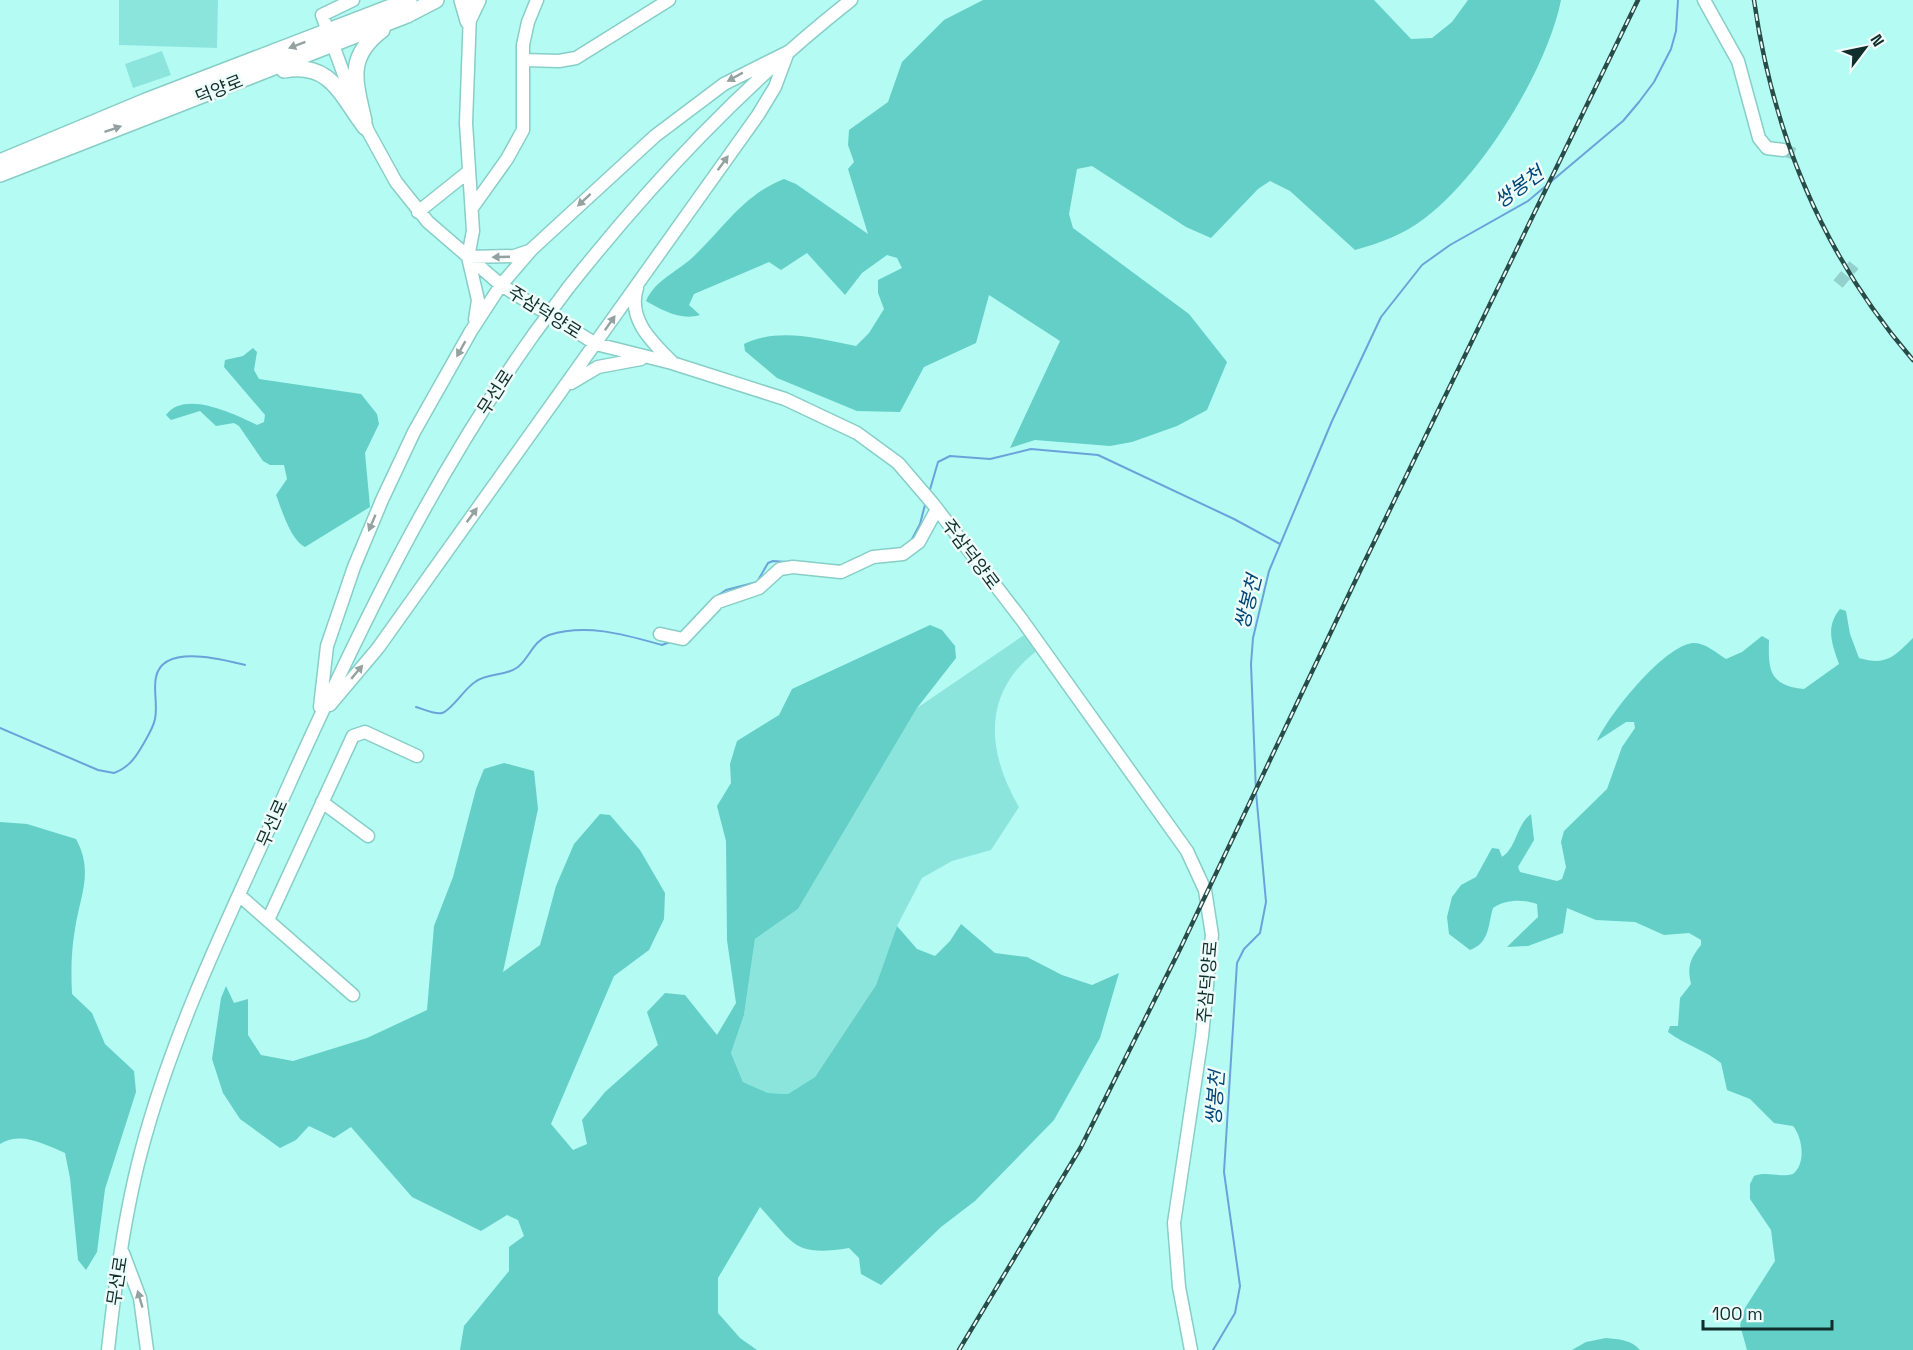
<svg xmlns="http://www.w3.org/2000/svg" width="1913" height="1350" font-family="'Space Grotesk','Noto Sans KR',sans-serif">
  <style>
    .green { fill: #8ce5dd }
    .forest { fill: #63cfc6 }
    .lines { fill: none; stroke-linecap: round; stroke-linejoin: round }
    .stream { stroke: #6aa3d9; stroke-width: 2 }
    .minor-tunnel { stroke: #93d2cc; stroke-width: 12; stroke-dasharray: 12 6; stroke-linecap: butt }
    .minor-casing { stroke: #87cec7; stroke-width: 15 }
    .major-casing { stroke: #87cec7; stroke-width: 18 }
    .minor { stroke: #fff; stroke-width: 12 }
    .major { stroke: #fff; stroke-width: 15 }
    .rail-casing { stroke: #284d49; stroke-width: 4.5 }
    .rail { stroke: #eefcfa; stroke-width: 2; stroke-dasharray: 7; stroke-linecap: butt }
    .minor-bridge-casing { stroke: #87cec7; stroke-width: 15; stroke-linecap: butt }
    .minor-bridge { stroke: #fff; stroke-width: 12 }
    .oneway { fill: #93a1a0 }
    .labels { text-anchor: middle; dominant-baseline: central; stroke-width: 5; stroke-linejoin: round; paint-order: stroke }
    .street-label { font-size: 18px; fill: #102e2b; stroke: #eefcfa }
    .water-label { font-size: 20px; font-style: italic; fill: #014678; stroke: #eefcfa }
  </style>
  <rect width="100%" height="100%" fill="#b4fbf4"/>
  <path class="green" d="M119 0H218L217 48 119 45Z
    M162 51 171 75 133 88 125 64Z
    M1030 631 1042 647C982 689 985 749 1019 807L991 850 952 861 922 878 897 926 876 985 815 1077 788 1094 768 1093 743 1082 731 1053 744 1015 755 939 798 909 917 708Z"/>
  <path class="forest" d="M983 0H1374L1411 39 1432 38 1452 22 1468 0H1561C1547 70 1482 175 1425 218 1403 235 1380 243 1355 250L1290 191 1270 181 1258 189 1211 238 1186 227 1092 166 1077 169 1069 214 1073 228 1189 314 1227 362 1207 410 1177 426 1132 442 1110 446 1035 440 1010 448 1060 341 989 295 976 343 924 367 900 412 857 411 777 378 745 351 744 344C779 327 820 339 856 346L869 333 884 309 878 293V280L902 268 897 258 887 255 862 273 845 295 807 253 781 270 769 262 694 294 689 305 700 315C681 321 662 310 646 301 656 279 676 273 693 257 724 228 743 195 784 179L796 184 868 234 848 169 854 162 848 145 849 130 888 102 902 62 944 20Z
    M253 348 257 352 254 370 259 379 361 394 377 414 379 424 365 453 370 507 305 547C290 539 282 510 276 495L287 479 284 465H270L263 461 239 426 234 423 216 426 200 411 171 420 166 415C185 389 236 415 257 425L264 422 265 415 224 367 225 360 243 356Z
    M1840 609 1846 611 1850 634 1859 658C1886 666 1894 657 1913 638V1350H1747L1740 1325 1745 1308 1775 1261 1771 1230 1750 1199V1184L1754 1176C1767 1171 1780 1178 1793 1174 1806 1164 1803 1138 1793 1126L1774 1123 1750 1099 1727 1090 1721 1063C1705 1050 1685 1045 1668 1032L1670 1026H1678L1680 998 1691 984C1687 966 1690 959 1701 945V940L1689 933 1664 935 1635 922 1596 920 1567 908 1563 933 1528 946 1507 947 1538 917 1537 904C1524 899 1505 899 1493 908 1488 924 1490 943 1470 950L1449 934 1447 917 1452 897 1461 885 1476 877 1492 848 1499 849 1502 857C1517 847 1516 825 1531 814L1534 840 1518 867 1520 872 1557 881 1562 879 1566 867 1561 842 1564 831 1607 789 1622 747 1635 728 1634 722H1626L1597 741C1608 716 1663 646 1693 643 1704 642 1717 653 1726 659L1742 652 1762 636 1769 640C1768 672 1770 685 1804 689L1839 664C1832 644 1825 627 1840 609Z
    M930 625 942 630 955 646 956 658 917 708 798 909 755 939 744 1015 731 1053 743 1082 768 1093 788 1094 815 1077 876 985 897 926 917 949 935 956 950 941 961 924 995 953 1027 957 1062 975 1092 985 1119 973 1100 1038 1054 1120 975 1201 941 1227 881 1285 861 1274 859 1258 849 1248C793 1257 794 1243 760 1207L718 1278V1313L740 1338 757 1350H460L464 1326 509 1271V1247L524 1236 518 1220 507 1215 481 1231 412 1197 351 1127 334 1138 309 1126 296 1140 280 1148 240 1119 223 1093 212 1059 221 998 226 986 234 1003 248 999V1035L261 1055 293 1061 367 1038 427 1010 434 926 453 877 476 789 484 769 504 763 534 771 538 809 503 972 540 945 556 886 574 844 600 814 610 815 640 850 665 893 664 919 649 950 614 976 551 1124 573 1150 587 1144 582 1120 605 1092 658 1045 647 1012 665 993 685 995 717 1035 736 1003 727 940 726 841 717 806 731 783 730 764 737 741 779 715 792 689Z
    M0 822 27 824 76 839C94 872 80 895 75 929 71 952 71 972 72 994L92 1013 105 1044 134 1071 136 1092 105 1189 97 1252 86 1270 78 1260 70 1178 65 1153C44 1144 21 1131 0 1144Z
    M1606 1338C1618 1339 1632 1340 1640 1350H1572L1586 1342Z"/>
  <g class="lines">
    <path class="stream" d="M929 493 938 462 950 456 990 459 1031 449 1098 455 1234 519 1280 544
      M911 541 920 524 926 501
      M714 598 726 590 757 582 768 563 773 561 843 566
      M416 707C423 709 435 715 442 713 451 711 465 688 475 682 488 672 505 677 518 667 530 657 533 641 549 635 587 623 626 635 662 645L670 642
      M0 728 98 770 114 773C127 768 134 760 141 748 146 739 153 729 155 719 158 705 153 690 156 677 163 643 224 660 245 665
      M1213 1350 1235 1313 1240 1286 1224 1172 1237 963 1244 949 1260 933 1266 902 1256 792 1251 664 1253 638 1269 571 1332 421 1381 317 1422 265 1450 245 1528 201 1623 121 1639 102 1654 82 1671 49 1676 31 1678 0"/>
    <path class="minor-tunnel" d="M1783 150 1798 155
      M1838 284 1854 265"/>
    <defs>
      <path id="minor" d="M353 0 322 15 358 113 396 182 428 222 501 285 596 344 672 363 785 399 857 433 898 463 934 505 1022 620 1187 851 1205 890 1212 935 1202 1036 1174 1223 1179 1287 1191 1350
        M1704 0 1738 61 1759 138 1767 148 1783 150
        M470 13 466 123 473 231 468 257 478 300 475 320
        M523 60 559 61 576 58 669 0
        M472 208 507 159 523 130V45L528 22 537 0
        M418 212 468 172
        M468 257 514 256 529 251
        M568 288C653 181 743 85 851 0
        M637 288C627 319 652 342 672 362
        M571 383 598 367 641 359
        M660 634 683 639 718 602 759 588 780 569 793 567 841 572 873 557 903 554 919 542 937 509
        M330 705 378 648 758 115 775 87 788 52
        M320 707 327 646 354 567 382 500 414 432 471 331 501 285 532 249 655 136 724 84 788 52
        M322 802 368 836
        M239 895 353 995
        M268 920 353 736 365 732 417 756
        M123 1253 140 1298 147 1350
        M108 1350C115 1284 124 1216 141 1152 174 1026 234 907 287 789 358 631 433 476 534 334"/>
      <path id="major" d="M462 0 468 21
        M468 21 478 0
        M284 70C331 62 340 94 365 127
        M364 121C355 81 346 57 382 30
        M0 162 146 101 409 0
        M0 174 407 15 436 0"/>
    </defs>
    <use href="#minor" class="minor-casing"/>
    <use href="#major" class="major-casing"/>
    <use href="#minor" class="minor"/>
    <use href="#major" class="major"/>
    <defs>
      <path id="rail" d="M1754 0C1773 135 1824 257 1913 360
        M959 1350 1081 1147 1181 947 1360 571 1638 0"/>
    </defs>
    <use href="#rail" class="rail-casing"/>
    <use href="#rail" class="rail"/>
    <defs>
      <path id="minor-bridge" d="M534 334 568 288"/>
    </defs>
    <use href="#minor-bridge" class="minor-bridge-casing"/>
    <use href="#minor-bridge" class="minor-bridge"/>
  </g>
  <defs><path id="oneway-solid" d="M-6-.8H1V-3.2L6.5 0L1 3.2V.8H-6Z" transform="scale(1.5)"/></defs>
  <g class="oneway">
    <use href="#oneway-solid" transform="translate(297 45) rotate(159)"/>
    <use href="#oneway-solid" transform="translate(735 77) rotate(151)"/>
    <use href="#oneway-solid" transform="translate(113 129) rotate(-19)"/>
    <use href="#oneway-solid" transform="translate(723 163) rotate(-54)"/>
    <use href="#oneway-solid" transform="translate(584 200) rotate(137)"/>
    <use href="#oneway-solid" transform="translate(501 257) rotate(178)"/>
    <use href="#oneway-solid" transform="translate(610 323) rotate(-55)"/>
    <use href="#oneway-solid" transform="translate(461 349) rotate(119)"/>
    <use href="#oneway-solid" transform="translate(472 515) rotate(-54)"/>
    <use href="#oneway-solid" transform="translate(372 523) rotate(113)"/>
    <use href="#oneway-solid" transform="translate(357 672) rotate(-50)"/>
    <use href="#oneway-solid" transform="translate(140 1299) rotate(-106)"/>
  </g>
  <g class="labels">
    <g class="street-label">
      <text transform="translate(219 89) rotate(-22)">덕양로</text>
      <text transform="translate(545 312) rotate(32)">주삼덕양로</text>
      <text transform="translate(495 392) rotate(-57)">무선로</text>
      <text transform="translate(971 554) rotate(53)">주삼덕양로</text>
      <text transform="translate(272 823) rotate(-66)">무선로</text>
      <text transform="translate(1207 982) rotate(-85)">주삼덕양로</text>
      <text transform="translate(117 1281) rotate(-81)">무선로</text>
    </g>
    <g class="water-label">
      <text transform="translate(1519 187) rotate(-36)">쌍봉천</text>
      <text transform="translate(1248 602) rotate(-76)">쌍봉천</text>
      <text transform="translate(1215 1098) rotate(-86)">쌍봉천</text>
    </g>
  </g>
  <g transform="translate(1865 48) rotate(58)" stroke="#eefcfa" stroke-width="4.5" paint-order="stroke">
  <path d="M0-4.5L10 22L0 15L-10 22Z" fill="#102e2b"/>
  <text y="-9" font-size="16" font-weight="bold" text-anchor="middle" fill="#102e2b">N</text>
  </g>
  <path d="M1703 1320v9h129v-9" fill="none" stroke="#102e2b" stroke-width="3"/>
  <text x="1712" y="1320" font-size="18" fill="#102e2b" stroke="#eefcfa" stroke-width="4.5" paint-order="stroke">100 m</text>
</svg>
